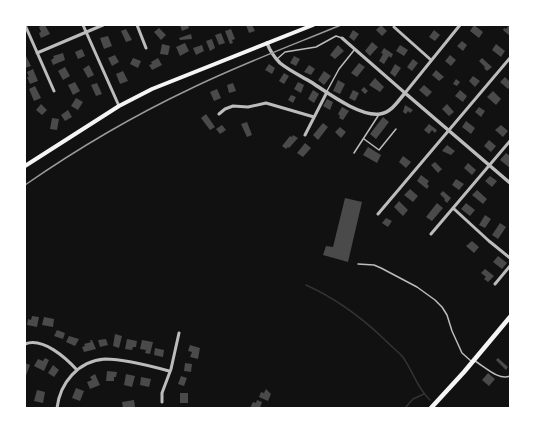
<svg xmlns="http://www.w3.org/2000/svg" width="535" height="433" font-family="'Work Sans',sans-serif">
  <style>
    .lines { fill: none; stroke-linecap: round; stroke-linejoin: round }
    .stream { stroke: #333; stroke-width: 1.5 }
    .building { fill: #4a4a4a }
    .service { stroke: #bcbcbc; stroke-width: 1.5 }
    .minor { stroke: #bcbcbc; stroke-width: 3 }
    .tertiary { stroke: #bcbcbc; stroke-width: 3.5 }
    .secondary { stroke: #f5f5f5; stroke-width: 4 }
    .primary { stroke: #f5f5f5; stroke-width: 4.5 }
    .rail { stroke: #9a9a9a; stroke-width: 1.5 }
  </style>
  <rect width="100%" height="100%" fill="#111"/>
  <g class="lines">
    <path class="stream" d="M306 285C335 298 361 317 384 339 390 345 396 350 402 356 413 370 416 387 430 400
      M405 408 413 399 424 394"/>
  </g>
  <path class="building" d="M43 25H45L50 34 41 38 39 33 41 32 39 27Z
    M180 25H188L189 28 182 31Z
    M246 25H252L255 31 249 33Z
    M381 25 387 31 382 36 376 30Z
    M474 25 483 32 479 38 470 31Z
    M509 25H510V36L503 30 504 28 506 29Z
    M159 28 166 35 161 40 154 32Z
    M126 29 132 40 126 42 121 31Z
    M231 29 235 39 232 40 233 43 230 44 225 31Z
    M353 30 359 34 354 41 349 37Z
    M434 30 440 35 435 41 429 37Z
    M221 33 225 43 219 45 215 35Z
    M191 34 192 39 180 40 179 38Z
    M108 36 112 46 104 49 100 38Z
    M212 39 215 48 210 51 206 41Z
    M462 41 467 45 463 51 457 46Z
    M372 42 378 47 370 56 365 51Z
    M185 43 189 51 180 56 176 47Z
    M162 44 170 46 168 55 160 54Z
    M496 44 505 51 501 57 492 50Z
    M202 45 204 51 196 55 193 48Z
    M338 45 344 51 335 59 330 55Z
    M400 45 408 50 404 56 396 51Z
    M384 48 393 54 391 58 389 56 384 64 379 61 383 54 381 53Z
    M82 49 85 56 78 59 75 52Z
    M63 53 65 60 53 65 51 60 54 58 53 56Z
    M115 55 119 62 112 66 108 58Z
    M450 55 456 60 451 66 445 61Z
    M25 56H26L31 66 25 68Z
    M294 56 300 59 296 66 290 63Z
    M133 58 141 61 138 68 130 64Z
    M158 58 162 65 152 70 149 65 152 64 151 62Z
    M482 58 492 67 487 71 484 68 485 67 479 61Z
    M413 59 418 63 412 71 407 67Z
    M359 63 365 67 357 77 351 73Z
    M269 64 275 68 272 74 265 70Z
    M395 64 401 68 395 77 390 73Z
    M89 65 94 75 88 78 83 69Z
    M309 65 315 69 311 75 304 72Z
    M65 67 70 76 63 80 58 71Z
    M33 69 38 81 30 84 27 77H29L27 72Z
    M436 70 444 77 439 81 432 75Z
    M123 71 128 81 120 84 116 74Z
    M324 71 331 76 324 85 318 80Z
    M284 73 289 76 284 84 279 81Z
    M473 76 480 81 475 87 469 81Z
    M505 77 510 82V86L508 89 500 82Z
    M375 78 384 87 380 92 369 85Z
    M456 79 460 82 457 86 453 84Z
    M338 80 345 84 340 94 333 91Z
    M75 82 80 91 73 95 68 85Z
    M298 82 304 85 301 93 294 89Z
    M97 83 102 94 96 96 91 85Z
    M233 83 236 91 229 93 227 85Z
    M424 85 432 92 427 97 419 90Z
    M35 86 41 98 34 101 29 89Z
    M364 87 368 91 365 94 361 90Z
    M217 89 221 98 214 101 210 92Z
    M313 90 319 94 314 103 308 99Z
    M353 90 359 93 355 101 349 98Z
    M460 90 467 96 463 102 455 96Z
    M493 91 501 99 496 105 487 97Z
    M291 95 296 97 293 103 288 100Z
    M76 98 83 102 78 110 71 106Z
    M327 99 333 102 330 110 323 106Z
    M41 104 47 110 42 115 36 110Z
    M447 104 454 112 449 116 442 109Z
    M405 105 413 110 410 113 408 111 406 114 403 112Z
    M342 107 349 111 343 120 339 118 340 116 338 114Z
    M479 107 485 111 481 117 475 112Z
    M68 110 72 117 65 121 61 115Z
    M206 114 215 127 210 130 201 118Z
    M383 117 389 122 376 139 370 134Z
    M52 118 59 119 57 130 50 129Z
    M466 121 475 128 471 134 462 127Z
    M247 122 252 135 247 137 241 124Z
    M323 123 328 127 318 140 313 135Z
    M429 124 437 130 435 133 432 130 429 134 424 130Z
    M222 125 226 130 220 134 216 129Z
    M501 125 508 131 503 137 495 130Z
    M340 127 346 132 341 138 335 132Z
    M293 135 298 138 289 148 288 147 286 149 282 146 290 136 292 137Z
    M489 140 496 146 491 152 484 146Z
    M305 143 311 148 303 157 297 153Z
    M447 145 455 151 451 155 442 151Z
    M368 147 381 155 377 163 363 155Z
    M506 153 510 156V168L500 160Z
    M403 156 411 162 406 168 399 162Z
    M435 162 442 169 438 173 431 165Z
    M468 163 476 170 472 175 464 168Z
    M421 175 429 181 427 184 429 186 427 189 417 181Z
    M490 176 497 181 492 187 485 181Z
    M456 179 464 184 459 190 452 185Z
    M410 189 418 196 413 202 404 195Z
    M477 190 487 199 483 204 472 195Z
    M443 191 451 198 447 203 444 200 445 199 440 194Z
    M345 198 362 202 348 262 323 255 326 246 333 247Z
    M399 201 408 210 403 216 394 207Z
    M437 203 443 208 432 221 426 217Z
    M466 203 475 210 470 216 461 209Z
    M485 215 491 219 485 228 479 225Z
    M386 218 392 221 388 227 382 223Z
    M500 223 506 227 498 239 492 235Z
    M472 241 479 247 474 253 466 246Z
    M498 256 507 263 502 269 493 262Z
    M485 269 494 276 488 282 484 279 486 277 481 273Z
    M32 316 39 317 37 327 27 325 28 319 31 320Z
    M44 317 54 319 53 327 42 325Z
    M57 330 65 333 63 339 54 336Z
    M115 334 122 336 119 348 113 346Z
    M69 336 79 339 75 346 66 342Z
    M106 339 108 345 100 347 98 340Z
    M127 339 137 341 136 347H133L132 350 125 349Z
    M90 340H92L96 349 84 352 82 347 85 346 84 344 91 342Z
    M142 340 153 342 150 354 145 353 146 350 140 349Z
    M190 345 200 348 198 359 190 357 192 352 188 351Z
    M155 348 164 350 163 357 154 355Z
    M45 358 49 360 44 371 34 366 38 359 43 361Z
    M498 358 508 367 506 370 496 360Z
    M25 363 30 365 25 378Z
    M185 363 192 364 191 372 184 371Z
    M53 365 59 370 54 377 48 373Z
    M107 371 117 372 116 377H114V381H106Z
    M488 373 495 379 489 386 482 380Z
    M95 374 100 385 90 389 87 382 92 380 90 377Z
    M126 374 135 376 132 387 124 385Z
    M181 376 187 378 184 386 178 384Z
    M141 377 151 379 149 387 140 385Z
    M76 388 84 391 80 401 72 398Z
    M266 389 271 394 268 401 259 397 261 392 264 393Z
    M37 390 45 392 43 403 34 401Z
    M180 393H188V403H180Z
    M134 400 135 407 123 408 122 402Z
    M257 400 262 402 260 408H250L253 402 256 403Z"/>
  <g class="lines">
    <path class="service" d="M277 59 285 52 316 47 336 36 342 38
      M327 91 339 69 355 49
      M364 139 379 150 396 129
      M354 153 378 116
      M358 264 374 265 381 268 417 287 435 300 442 307 447 315 452 331 462 353 471 361
      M475 361C485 367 499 381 510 376"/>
    <path class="minor" d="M25 25 54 91
      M83 25 119 106
      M137 25 146 48
      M394 27 431 60
      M342 38 405 93 460 25
      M37 53 103 25
      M219 114 225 109 233 106 248 107 266 103 314 117
      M305 135 327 92
      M453 208 489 241 510 258
      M378 214 510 58
      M431 234 510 141
      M495 284 510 266
      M25 344C43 337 66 358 77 370
      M162 402V393L171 369 179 333
      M57 408C60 383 78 361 105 359 124 359 151 366 169 371"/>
    <path class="tertiary" d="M267 43C270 51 274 57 280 63 290 71 301 76 311 82 328 93 360 117 380 114 392 112 398 101 405 93L510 183"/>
    <path class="secondary" d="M25 166 119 106 152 89 313 25"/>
    <path class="primary" d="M431 408 464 372 510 317"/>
    <path class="rail" d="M25 185C77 149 133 116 190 89 239 65 290 46 341 25"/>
  </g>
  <rect width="535" height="433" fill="none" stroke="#ffffff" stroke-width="52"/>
</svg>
